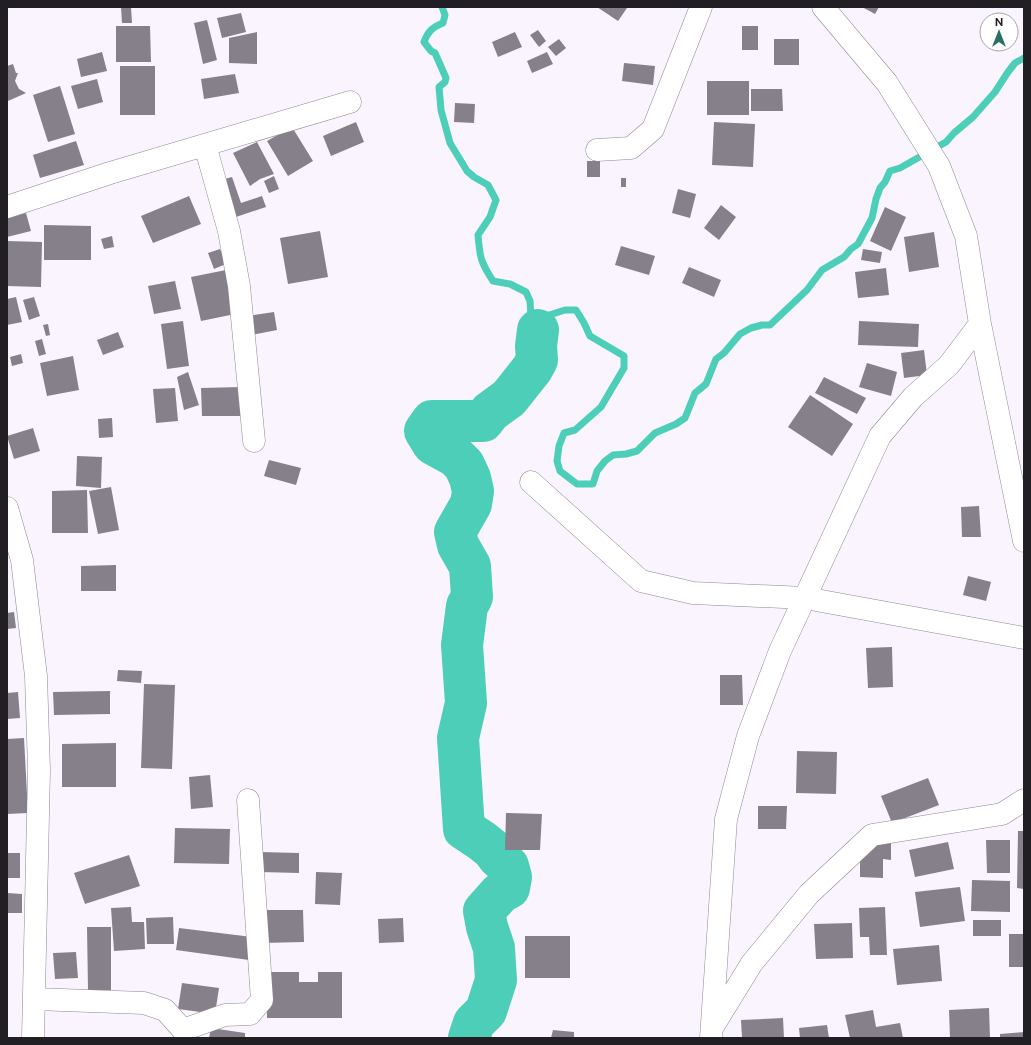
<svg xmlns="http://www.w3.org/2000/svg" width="1031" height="1045" font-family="'Public Sans',sans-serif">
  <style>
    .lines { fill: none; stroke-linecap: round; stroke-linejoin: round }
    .stream { stroke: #4dceb8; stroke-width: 7 }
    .river { stroke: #4dceb8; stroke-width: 42 }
    .building { fill: #85808a }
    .minor-casing { stroke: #8e8892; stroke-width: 23 }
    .minor { stroke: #fff; stroke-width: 22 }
  </style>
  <rect width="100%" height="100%" fill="#faf4ff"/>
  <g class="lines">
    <path class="stream" d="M442 7 445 15 443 23C433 27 428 31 424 42L431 51 435 53 446 78 445 82 439 87 441 110 450 143 467 171 474 177 488 185 496 200 490 217 478 235C480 257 480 261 493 281L510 284 526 292 530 301 531 317 538 330
      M538 330 543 317 565 310H576L584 323 590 336 624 356V368L601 407 575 430 564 433 559 446 557 461 560 471 577 484H593L597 471 605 461 613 455 626 454 637 451 655 433 676 424 685 418 695 393 706 384 716 359 724 353 740 334 751 328 762 325H770L807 290 822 270 844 257 851 249 858 244 872 218 876 199 880 188 885 182 890 171 900 168 946 142 954 133 973 117 995 92 1008 72 1015 63 1024 58"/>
    <path class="river" d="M469 1038 474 1023 486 1011 496 980 494 948 487 927 484 911 500 893 509 888 511 877 508 866 498 857 492 849 482 841 464 829 458 738 466 703 462 645 467 606 472 597 470 566 458 545 455 532 471 504 473 491 470 478 464 465 455 456 433 444 425 431 432 421H483L490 412 509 398 532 369 537 360 536 346 538 330"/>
  </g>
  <path class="building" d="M121 7H131L132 23H122Z
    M597 7H626L627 8 618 21Z
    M862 7H879L875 14Z
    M241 13 246 32 222 38 217 18Z
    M207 20 217 60 203 64 194 23Z
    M116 26H150L151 62H116Z
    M742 26H758V50H742Z
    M538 30 546 41 539 47 530 35Z
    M257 32V64L229 63V38Z
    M515 32 522 47 498 57 492 42Z
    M559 39 566 48 556 56 548 47Z
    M774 39H799V65H774Z
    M102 52 107 71 81 77 77 59Z
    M547 52 553 64 532 73 527 61Z
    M624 63 655 66 653 85 622 81Z
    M13 64 16 73H18L15 81 19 89 26 93 8 101 7 66Z
    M120 66H155V115H120Z
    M235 74 239 93 204 99 201 79Z
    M97 79 103 102 78 109 71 86Z
    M707 81H749V115H707Z
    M60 86 75 134 48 142 33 95Z
    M751 89H782L783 111H751Z
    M455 103 475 104 474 123 454 122Z
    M356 122 364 142 331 156 323 136Z
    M714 122 755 124 753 167 712 165Z
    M292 127 313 161 288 176 267 141Z
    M76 141 84 165 40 178 33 155Z
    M257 142 274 174 260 179 250 186 233 153Z
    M587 161H600V177H587Z
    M274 176 279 189 269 193 264 181Z
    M232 177 241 203 262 196 266 207 233 218 221 180Z
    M621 178H626V187H621Z
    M678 189 696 194 690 218 672 213Z
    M189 196 201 224 153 243 141 216Z
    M721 205 736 217 719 240 704 228Z
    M885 207 906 217 891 251 870 241Z
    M26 213 31 231 7 237V218Z
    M44 225 91 226V260H44Z
    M320 231 328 277 288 284 280 238Z
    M934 232 939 267 909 272 904 237Z
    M112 236 114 247 104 249 101 239Z
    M7 241 42 242 41 287 7 286Z
    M621 246 655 256 649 275 615 265Z
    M220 249 226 264 214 269 208 253Z
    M863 249 882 252 880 263 861 260Z
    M689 267 721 280 714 297 682 283Z
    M886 268 889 295 858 298 855 272Z
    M231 269 240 313 201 321 191 277Z
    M175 281 181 309 154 314 148 286Z
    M16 297 22 322 7 325V299Z
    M34 297 40 316 29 320 23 300Z
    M274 312 277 330 252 335 248 316Z
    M183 321 189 366 167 369 161 324Z
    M859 321 919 324 918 347 858 345Z
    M48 324 50 335 46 336 43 325Z
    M118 332 124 347 103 355 97 340Z
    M42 339 46 354 39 356 35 341Z
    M924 350 927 375 904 378 901 353Z
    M21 354 23 363 12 366 10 357Z
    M73 356 79 390 47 396 40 363Z
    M867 363 897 372 891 396 859 387Z
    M188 372 199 405 184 410 177 377Z
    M824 377 866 398 857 414 815 393Z
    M241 387 242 416H202L201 388Z
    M175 388 178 421 156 423 153 389Z
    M810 395 853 424 832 456 788 427Z
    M112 418 113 437 99 438 98 419Z
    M33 428 40 451 14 459 7 436Z
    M77 456 102 457 101 488 76 486Z
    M269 460 301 468 296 485 264 476Z
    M111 487 119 530 98 534 89 491Z
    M87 490 88 533H52V491Z
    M979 506 981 537H962L961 507Z
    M116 565V591H81V566Z
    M968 576 991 582 986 601 963 595Z
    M14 612 16 628 7 629V613Z
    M892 647 893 687 868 688 866 648Z
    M118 670 142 671 141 683 117 681Z
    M720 675H742L743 705H720Z
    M144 684 175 685 172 769 141 768Z
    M110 691V714L54 715 53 692Z
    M18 692 20 718 7 719V693Z
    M24 738 28 813 7 814V739Z
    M116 743V787H62V744Z
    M797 751 837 752 836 794 796 793Z
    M210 775 213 807 191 809 189 777Z
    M928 778 939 805 892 823 881 796Z
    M758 806H787L786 829H758Z
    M506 813 542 814 540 850H505Z
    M175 828 230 829 229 864 174 863Z
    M1018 831H1024V889L1017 888Z
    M986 840H1010V873H987Z
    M869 841H891V860L883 859V878L860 877V851Z
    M948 842 954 869 915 877 909 850Z
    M260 852 299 853V873L260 872Z
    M7 853H20V878H7Z
    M129 855 140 886 85 904 74 873Z
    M316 872 342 873 340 905 315 904Z
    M972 880 1010 881V912L971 911Z
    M960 887 965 921 920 927 915 892Z
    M7 893 22 894V913H7Z
    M131 907 132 922H144L145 949 114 951 111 908Z
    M885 907 887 955H870L869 937H860L859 908Z
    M262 910H303L304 942 262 943Z
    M173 917 174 944H147L146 918Z
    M403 918 404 942 379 943 378 919Z
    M973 920H1001V936H973Z
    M852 923 853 958 816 959 814 924Z
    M87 927H111V990H88Z
    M179 928 252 937 249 960 176 950Z
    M1009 934H1024V967H1009Z
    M525 936H570V978H525Z
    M939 945 942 981 897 985 893 949Z
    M76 952 78 978 55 979 53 953Z
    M267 972H299V982H318V972H342V1018H267Z
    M182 983 219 988 215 1014 178 1009Z
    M989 1008 990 1038H950L949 1010Z
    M873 1010 876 1027 900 1023 903 1038H850L845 1015Z
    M783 1018 784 1038H742L741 1020Z
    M827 1025 829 1038H800L799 1028Z
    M211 1028 245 1033V1038H209Z
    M553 1030 574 1032V1038H551Z
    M1024 1032V1038H1000V1034Z"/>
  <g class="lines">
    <defs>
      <path id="minor" d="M205 145 229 231 239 286 254 441
        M597 150 631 148 653 129 701 7
        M7 207 110 173 350 102
        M980 324 1024 541
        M531 482 641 581 693 593 805 598 1024 638
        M7 508 22 560 36 676 39 770 33 1038
        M35 999 144 1003 165 1010 183 1030 187 1038
        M712 1028 752 963 809 894 872 835 1002 814 1024 800
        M183 1030 225 1015 250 1014 262 1000 248 800
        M711 1038 726 819 748 736 780 651 880 436 913 397 949 365 980 324 966 236 939 166 887 83 823 7"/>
    </defs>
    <use href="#minor" class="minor-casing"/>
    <use href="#minor" class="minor"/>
  </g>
  <rect width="1031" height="1045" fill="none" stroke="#211f23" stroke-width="16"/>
  <g transform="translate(999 32)"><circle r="19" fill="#ffffff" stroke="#a6a5a7"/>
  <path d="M0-3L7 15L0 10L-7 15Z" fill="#2a6f63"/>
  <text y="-6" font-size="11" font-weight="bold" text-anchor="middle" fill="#211f23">N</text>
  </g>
</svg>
